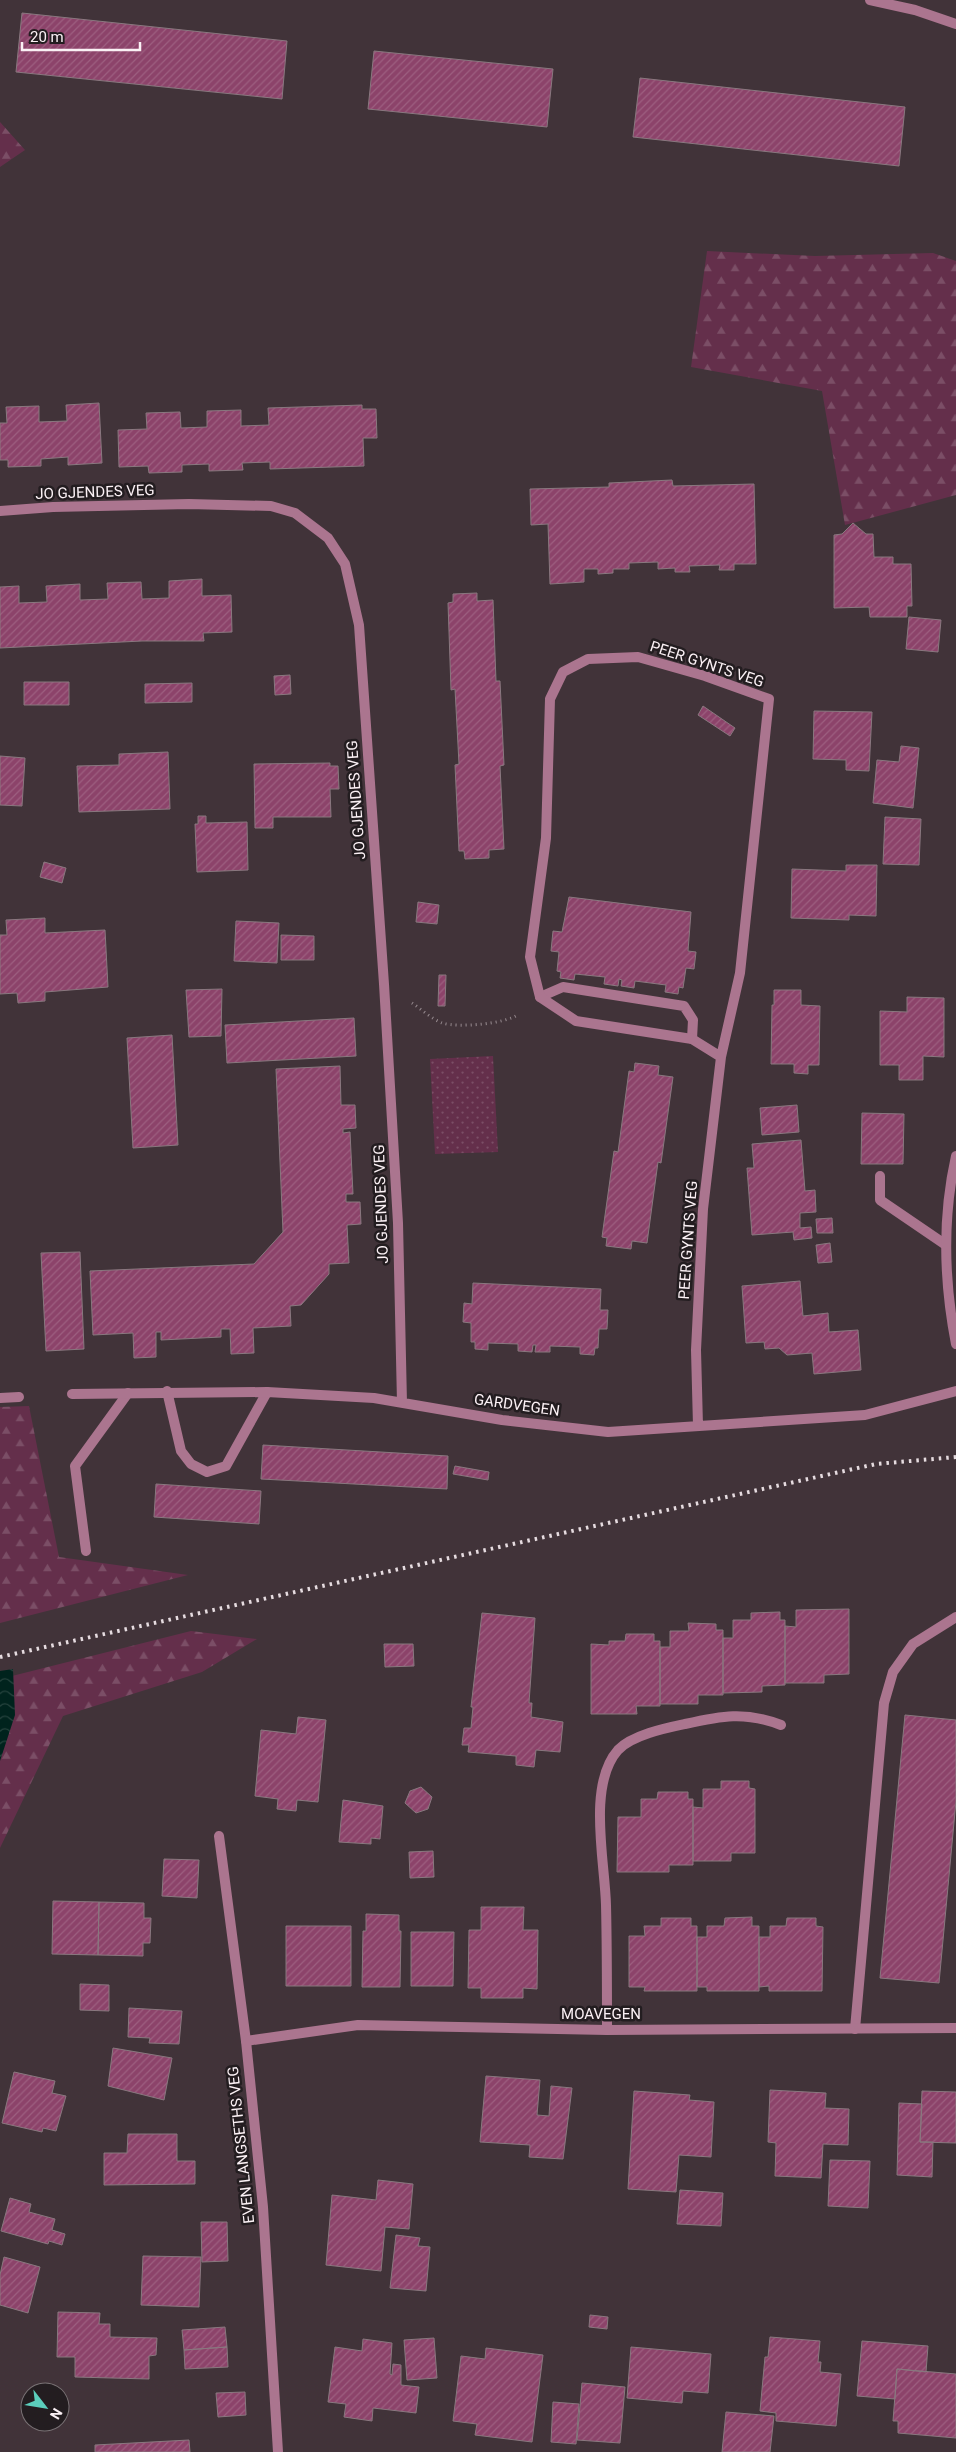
<svg xmlns="http://www.w3.org/2000/svg" width="956" height="2452" font-family="Roboto,sans-serif">
  <style>
    .green { fill: url(#green-dots) }
    .forest { fill: url(#forest-firs) }
    .water { fill: url(#water-waves) }
    .building { fill: url(#building-hatch); stroke: #89787f }
    .lines { fill: none; stroke-linecap: round; stroke-linejoin: round }
    .path { stroke: #988c91; stroke-width: 3; stroke-dasharray: 1 4; stroke-linecap: butt }
    .service { stroke: #ab758f; stroke-width: 10 }
    .minor { stroke: #ab758f; stroke-width: 10 }
    .rail { stroke: #e6dce0; stroke-width: 4; stroke-dasharray: 2.5 5; stroke-linecap: butt }
    .labels { text-anchor: middle; dominant-baseline: central; stroke-width: 5; stroke-linejoin: round; paint-order: stroke }
    .street-label { font-size: 15px; fill: #fbf1f5; stroke: #231d20 }
  </style>
  <defs>
    <pattern id="green-dots" width="8" height="8" patternUnits="userSpaceOnUse" patternTransform="scale(1.25)"><rect width="8" height="8" fill="#642f4b"/><path d="M2 2h.1M6 6h.1" fill="none" stroke="#7b4e66" stroke-width="1.8" stroke-linecap="round"/></pattern>
    <pattern id="forest-firs" width="22" height="20" patternUnits="userSpaceOnUse" patternTransform="scale(1.25)"><rect width="22" height="20" fill="#642f4b"/><path d="M5 1l3.5 6h-7zM16 11l3.5 6h-7z" fill="#7b4e66"/></pattern>
    <pattern id="water-waves" width="16" height="10" patternUnits="userSpaceOnUse" patternTransform="scale(1.25)"><rect width="16" height="10" fill="#00231d"/><path d="M0 5q4-4 8 0t8 0" fill="none" stroke="#26433e"/></pattern>
    <pattern id="building-hatch" width="6" height="6" patternUnits="userSpaceOnUse" patternTransform="scale(1.25)"><rect width="6" height="6" fill="#8c436a"/><path d="M-1 1l2-2M0 6l6-6M5 7l2-2" fill="none" stroke="#9d5f80"/></pattern>
  </defs>
  <rect width="100%" height="100%" fill="#413339"/>
  <path class="green" d="M493 1056 498 1152 435 1154 430 1059Z"/>
  <path class="forest" d="M0 122 25 150 0 167Z
    M707 251 815 256 933 253 956 261V495L845 525 822 391 691 367Z
    M29 1406 59 1557 188 1575 0 1623V1407Z
    M191 1631 257 1639 202 1672 63 1716 0 1848V1679Z"/>
  <path class="water" d="M13 1669 15 1715 0 1761V1671Z"/>
  <path class="building" d="M22 13 287 41 282 99 16 72Z
    M374 51 553 69 547 127 368 109Z
    M640 78 905 107 899 166 633 137Z
    M99 403 102 463 68 465V457L41 459V466L8 467V460H0V423H7L6 407 39 406V422L67 421 66 405Z
    M362 405V409H376L377 438H363L364 466 270 469V462L242 463 243 470 209 471V464L182 465V472L149 473 148 466 119 467 118 430 147 429 146 413 180 412 181 428 207 427V411L241 410V426L269 425 268 408Z
    M672 480 673 486 754 484 756 564H734V570H719L720 565 689 566 690 572H675V568L658 569V562L629 563V569H613V573L598 574V569H584V582L550 584 548 524 531 525 530 489 609 487V483Z
    M853 523 866 534H873L874 557H893V564H911L912 606H907V617H870L869 607 834 608V535L842 534Z
    M202 579V596L231 595 232 632 203 633 204 641H142L0 648V587L19 586V603L47 602 46 586 80 584V600L108 599 107 583 141 582 142 599 169 598V581Z
    M477 593V601L493 600 496 681H500L504 765 500 766 504 849 489 850V858L465 859 464 851H459L455 765 459 764 455 689 451 690 448 603 453 602V594Z
    M909 617 941 620 938 652 906 649Z
    M290 675 291 694 275 695 274 676Z
    M24 682H69V705H24Z
    M192 683V702L145 703V684Z
    M703 706 735 728 730 736 698 715Z
    M814 711 872 712 869 771 846 770V760L813 759Z
    M901 746 919 748 913 808 873 803 877 760 899 762Z
    M168 752 170 809 79 812 77 766 119 765V754Z
    M0 756 25 758 22 806 0 805Z
    M330 763V766H338L339 789H330L331 817H273V828H255L254 764Z
    M198 816H206V823L247 822 248 870 197 872 195 824H198Z
    M885 817 921 819 919 865 883 864Z
    M44 862 66 868 62 883 40 877Z
    M846 865H877L876 916 849 915V920L791 918 792 869 846 871Z
    M569 897 691 912 688 951 696 952 694 969 686 968 683 988 679 987 678 994 665 992 666 985 635 981 634 988 621 986 622 980 619 979 618 986 604 984 605 977 575 974 574 980 560 978 561 972 557 971 559 952 551 951 553 931 562 932Z
    M418 902 439 905 437 924 416 922Z
    M45 918V933L105 930 108 987 45 992V1001L18 1003 17 993 0 994V935H7L6 920Z
    M236 921 279 923 277 963 234 961Z
    M281 935 314 936V960H281Z
    M439 975H446L445 1006H438Z
    M222 989 221 1036 189 1037 186 990Z
    M774 990H801V1005L820 1006 819 1065H808V1074L794 1073V1064H771L772 1005H774Z
    M907 997 944 998V1057L923 1056V1080H899V1065H880V1011L907 1012Z
    M354 1018 356 1056 227 1063 225 1025Z
    M172 1035 178 1145 133 1148 127 1038Z
    M635 1063 659 1066 658 1075 673 1077 661 1163 658 1162 647 1243 632 1241 631 1249 606 1246 607 1238 602 1237 614 1151 618 1152 629 1071 634 1072Z
    M340 1066 341 1105H355L356 1128 343 1129V1133L350 1132 353 1194H346V1202H360L361 1224 347 1225 349 1263 329 1264V1274L301 1305 290 1306 291 1326 253 1328 254 1353 231 1354 230 1329H221V1337L161 1340V1332H156V1357L134 1358 133 1333 93 1335 90 1271 254 1264 283 1232 276 1069Z
    M797 1105 799 1132 762 1135 760 1108Z
    M862 1113 904 1114 903 1164H861Z
    M801 1140 805 1191 815 1190 816 1212 800 1213V1228L811 1227 812 1238 794 1240 793 1232 752 1235 747 1168H754L752 1144Z
    M832 1218 833 1233H817L816 1219Z
    M830 1243 832 1262 818 1263 816 1245Z
    M80 1252 84 1349 46 1351 41 1253Z
    M800 1281 803 1316 828 1313 829 1332 858 1330 861 1370 814 1374 812 1353 787 1355 779 1348 765 1349 764 1342 746 1343 742 1286Z
    M473 1283 601 1289 600 1310H608L607 1329H599L598 1348H595L594 1355 580 1354V1347L550 1346V1352H535L536 1345H533L532 1352 518 1351V1344L488 1343V1350L475 1349V1342H471V1323L463 1322 464 1303 472 1304Z
    M263 1445 448 1456 447 1489 261 1479Z
    M455 1466 489 1472 488 1480 453 1474Z
    M156 1484 261 1491 259 1524 154 1517Z
    M849 1609V1674L824 1675V1683H785V1626L796 1627V1610Z
    M780 1612V1620H785V1685L762 1686V1692L723 1693V1638H733V1620H751V1613Z
    M482 1613 535 1618 529 1703H532L531 1717 563 1722 560 1752 536 1750 534 1767 516 1765V1756L468 1752 469 1745H462L464 1728H471L473 1707H471Z
    M688 1623 716 1624V1630H723V1695H698V1704H660V1647H670V1631H689Z
    M626 1634H654V1641H660V1706H636L637 1714H591V1644L609 1645V1641H625Z
    M384 1644H413L414 1666 385 1667Z
    M905 1715 956 1720V1801L939 1983 880 1978Z
    M298 1717 326 1720 318 1802 297 1800 296 1811 277 1809 278 1799 255 1796 261 1730 296 1734Z
    M721 1781H749V1788L755 1789V1853H731V1861H693V1807L703 1808V1789H721Z
    M421 1787 432 1797 428 1809 416 1813 405 1803 410 1791Z
    M658 1792H688V1799H693V1865H669V1872H617L618 1817H641V1799H657Z
    M343 1800 383 1806 380 1839 371 1838V1844L339 1842Z
    M433 1851 434 1877 410 1878 409 1852Z
    M164 1859 199 1860 197 1898 162 1896Z
    M53 1901 99 1902 98 1955 52 1954Z
    M99 1902 144 1903V1918H151L150 1943H143V1956L98 1955Z
    M481 1907H524L523 1930H538L537 1989 523 1988V1998H481V1988H468L469 1930H481Z
    M366 1914 399 1915V1931H401L400 1987H362L363 1931H366Z
    M752 1917V1926H759V1991H707V1987H697V1937H707V1926H724L725 1918Z
    M661 1918H691V1926H697V1991H644L645 1987H629V1936H645L644 1926H661Z
    M787 1918H816V1926L823 1927 822 1991H769V1986L759 1987V1937H770V1926H786Z
    M286 1926H351V1986H286Z
    M411 1932H454L453 1986H411Z
    M80 1984 109 1985V2011L80 2010Z
    M129 2008 182 2011 179 2044 149 2043 150 2038 128 2037Z
    M113 2048 172 2058 164 2100 108 2086Z
    M14 2072 55 2081 52 2093 66 2096 56 2131 43 2128 42 2132 2 2123Z
    M486 2076 540 2080 537 2115 549 2116 551 2086 572 2088 563 2159 529 2157 530 2145 480 2142Z
    M770 2090 826 2093 825 2108 849 2109 848 2145 823 2144 821 2178 775 2176 776 2143 768 2142Z
    M634 2091 690 2095 689 2100 714 2102 711 2157 679 2155 676 2192 628 2189Z
    M922 2091 956 2092V2143L920 2142Z
    M899 2103 922 2104 920 2142H933L932 2177 897 2175Z
    M128 2134H177V2161H195V2184L104 2185V2153H127Z
    M830 2160 870 2161 868 2208 828 2206Z
    M378 2180 413 2184 409 2229 385 2227 381 2271 326 2265 332 2195 376 2200Z
    M680 2190 723 2193 721 2226 677 2224Z
    M10 2198 31 2204 29 2212 55 2219 52 2230 65 2234 62 2245 49 2241 48 2244 1 2231Z
    M201 2222H227L228 2261 202 2262Z
    M396 2235 420 2238 418 2246 430 2247 426 2291 390 2288Z
    M143 2256 201 2257 199 2307 141 2305Z
    M4 2257 40 2267 28 2313 0 2305V2275Z
    M58 2312 100 2313 99 2324H110V2337L157 2338 156 2355 149 2356V2379L75 2377V2357H57Z
    M590 2315 608 2317 607 2329 589 2327Z
    M225 2327 227 2347 184 2350 182 2330Z
    M770 2337 820 2341 818 2362H821L820 2372 841 2374 836 2426 776 2421V2413L760 2411 765 2357H768Z
    M434 2338 437 2378 407 2380 404 2340Z
    M363 2339 392 2343 390 2374 392 2375 393 2364 401 2365V2385L419 2387 416 2413 373 2408 372 2421 344 2417 346 2404 328 2402 335 2347 362 2351Z
    M862 2341 928 2346 926 2372 897 2369 895 2399 857 2396Z
    M227 2347 228 2367 185 2369 184 2350Z
    M631 2347 711 2354 708 2393 683 2391 682 2403 627 2398Z
    M486 2348 543 2355 532 2442 475 2435 477 2424 453 2421 461 2356 485 2359Z
    M897 2369 956 2374V2438L898 2433V2421H893Z
    M582 2383 625 2387 620 2443 577 2440Z
    M245 2392 246 2415 218 2417 216 2393Z
    M553 2402 579 2404 576 2444 551 2442Z
    M726 2412 774 2416 770 2452H722Z
    M189 2440 190 2452H95V2445Z"/>
  <g class="lines">
    <path class="path" d="M412 1003C421 1009 432 1019 442 1023 458 1028 506 1024 519 1014"/>
    <path class="service" d="M540 997 563 987 684 1006 693 1020 692 1039
      M880 1176V1200L946 1245
      M167 1391 181 1451 191 1464 207 1472 226 1466 267 1392
      M86 1551 75 1466 128 1393
      M219 1836 246 2041
      M855 2029 884 1703 893 1672 913 1644 956 1617
      M607 2030C607 1988 607 1946 606 1905 605 1862 587 1785 618 1750 632 1735 666 1728 685 1724 721 1716 745 1711 781 1725"/>
    <path class="minor" d="M870 0 915 10 956 24
      M0 511 53 507 189 504 271 506 295 513 328 538 345 564 359 625 384 984 398 1223 402 1403
      M956 1156C942 1218 944 1282 956 1344
      M72 1394 267 1392 374 1398 502 1420 608 1432 865 1415 956 1391
      M0 1398 19 1397
      M698 1426 696 1350 703 1209 721 1057 692 1039 576 1021 540 997 530 957 546 838 550 699 563 672 588 659 638 657 705 676 769 699 740 973 721 1057
      M278 2452 263 2207 246 2041 358 2025 607 2030 956 2028"/>
    <path class="rail" d="M0 1657 876 1464 956 1457"/>
  </g>
  <g class="labels">
    <g class="street-label">
      <text transform="translate(95 492) rotate(-2)">JO GJENDES VEG</text>
      <text transform="translate(707 664) rotate(18)">PEER GYNTS VEG</text>
      <text transform="translate(356 800) rotate(-94)">JO GJENDES VEG</text>
      <text transform="translate(381 1204) rotate(-92)">JO GJENDES VEG</text>
      <text transform="translate(688 1240) rotate(-86)">PEER GYNTS VEG</text>
      <text transform="translate(517 1405) rotate(8)">GARDVEGEN</text>
      <text x="601" y="2014">MOAVEGEN</text>
      <text transform="translate(241 2145) rotate(-96)">EVEN LANGSETHS VEG</text>
    </g>
  </g>
  <g transform="translate(45 2407) rotate(121)"><circle r="24" fill="#231d20" stroke="#797275"/>
  <path d="M0-4L9 19L0 12L-9 19Z" fill="#5bcebc"/>
  <text y="-8" font-size="14" font-weight="bold" text-anchor="middle" fill="#fbf1f5">N</text>
  </g>
  <path d="M22 42v8h118v-8" fill="none" stroke="#fbf1f5" stroke-width="2.5"/>
  <text x="30" y="42" font-size="15" fill="#fbf1f5" stroke="#231d20" stroke-width="4" paint-order="stroke">20 m</text>
</svg>
